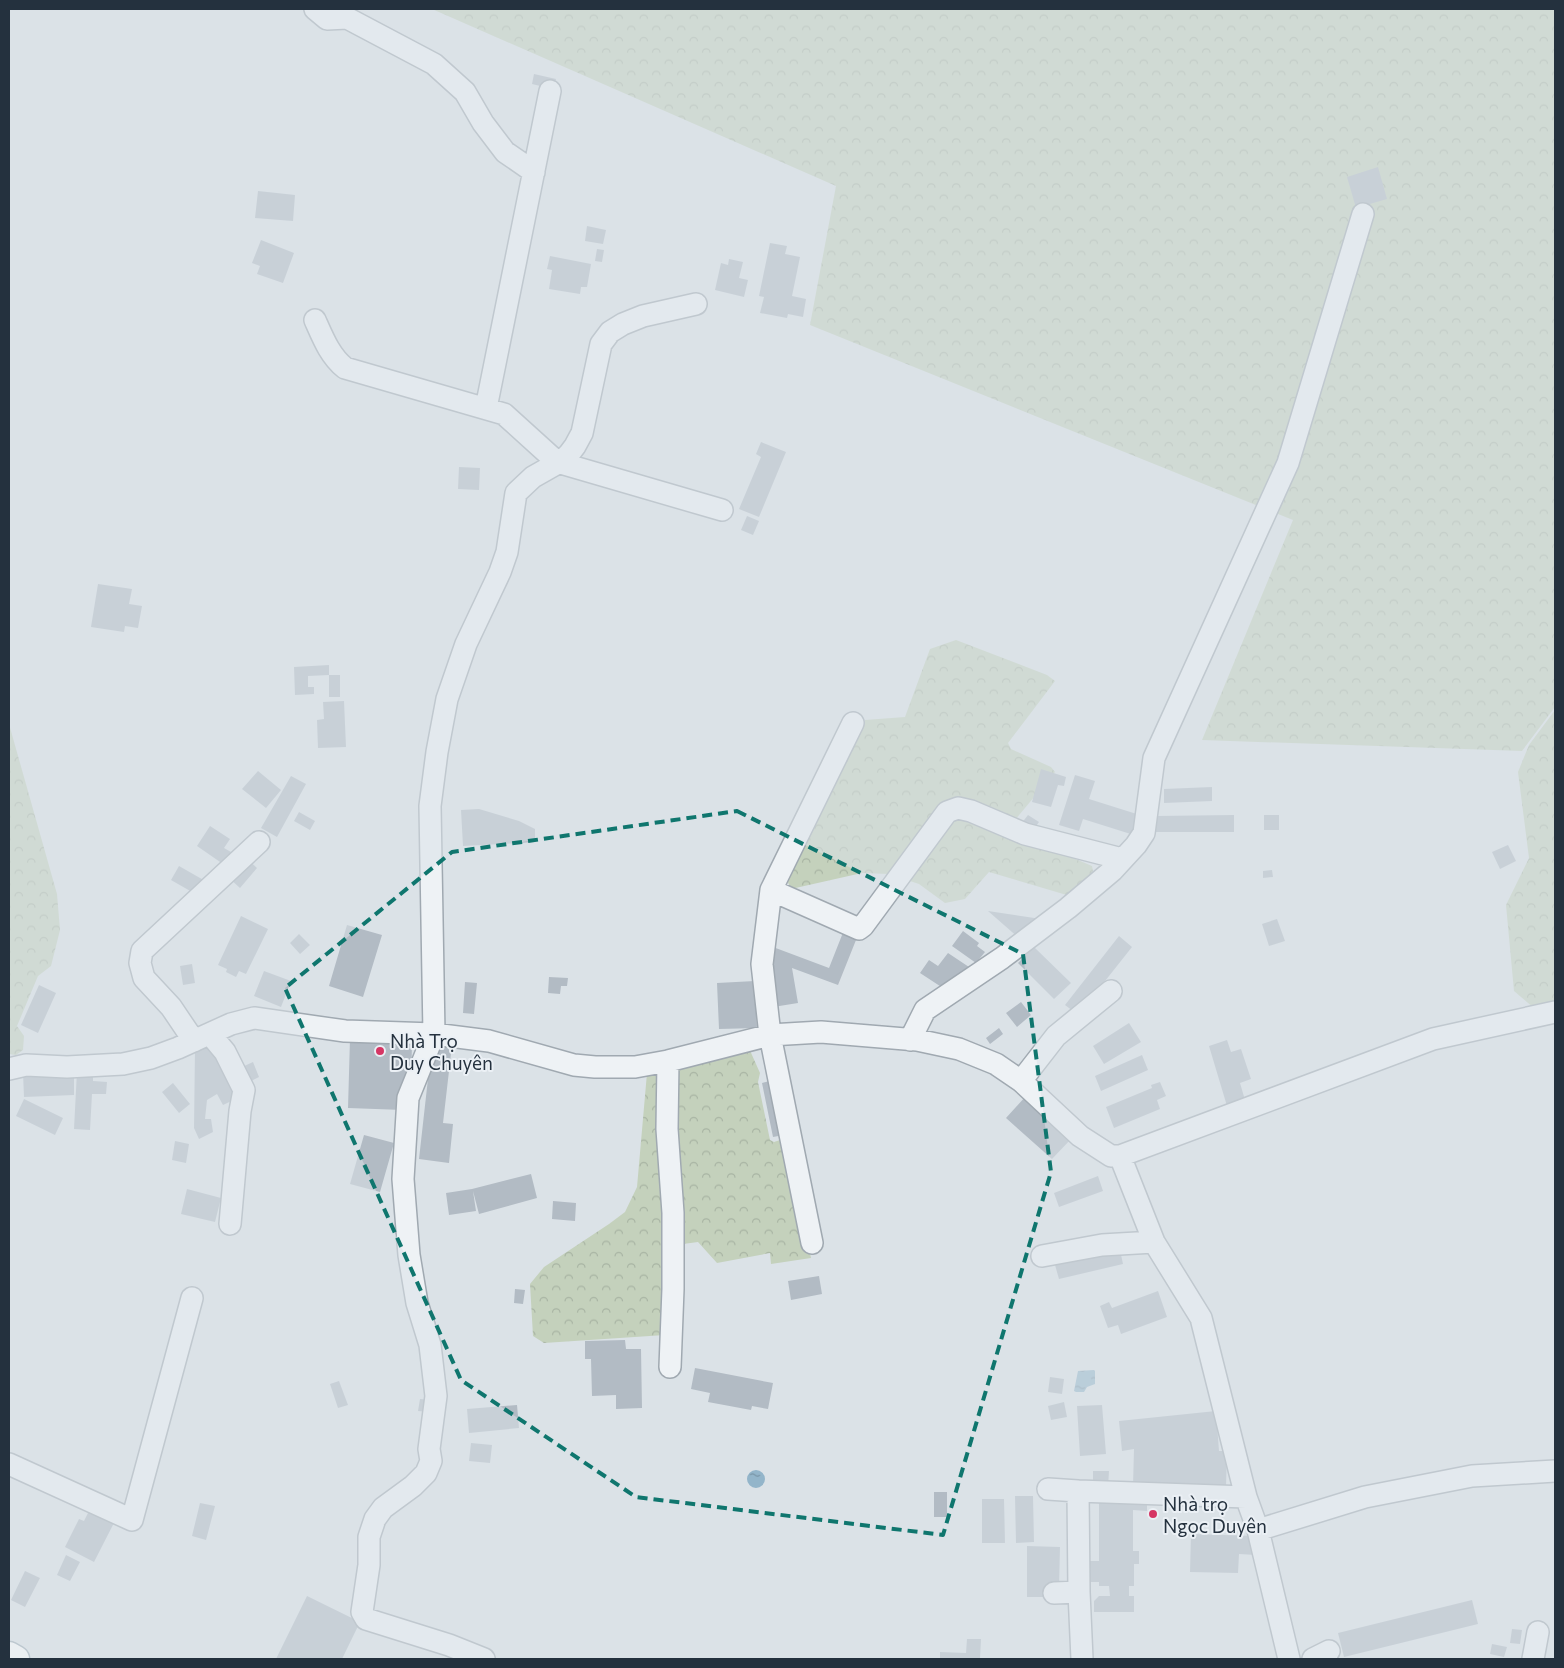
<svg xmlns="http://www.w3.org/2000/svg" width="1564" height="1668" font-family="Commissioner,sans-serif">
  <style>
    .forest { fill: url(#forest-crowns) }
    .water { fill: url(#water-ripples) }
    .building { fill: #b2bbc4 }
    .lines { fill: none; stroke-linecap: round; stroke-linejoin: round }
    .minor-casing { stroke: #a0a9b1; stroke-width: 24 }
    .major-casing { stroke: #9aa8b3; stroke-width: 29 }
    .minor { stroke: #eef2f5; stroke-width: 21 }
    .major { stroke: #fff; stroke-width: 26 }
    .marked { fill: none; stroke: #0f766e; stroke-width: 4; stroke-dasharray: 10 6; stroke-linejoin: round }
    .poi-dot { fill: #d63664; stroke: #ebf0f5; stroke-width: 2 }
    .labels { text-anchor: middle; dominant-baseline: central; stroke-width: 4; stroke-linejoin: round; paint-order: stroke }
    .poi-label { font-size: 19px; fill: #24313e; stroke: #ebf0f5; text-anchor: start }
  </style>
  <defs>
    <pattern id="forest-crowns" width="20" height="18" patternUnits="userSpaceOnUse" patternTransform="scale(1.25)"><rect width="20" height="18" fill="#c4d1bc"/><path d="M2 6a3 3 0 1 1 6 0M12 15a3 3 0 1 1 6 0" fill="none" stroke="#a8b4a3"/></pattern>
    <pattern id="water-ripples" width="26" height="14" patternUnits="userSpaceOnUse" patternTransform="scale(1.25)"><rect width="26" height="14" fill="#93b5ca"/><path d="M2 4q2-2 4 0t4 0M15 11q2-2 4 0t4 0" fill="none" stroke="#7894a5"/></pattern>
  </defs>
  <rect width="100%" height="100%" fill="#dbe2e7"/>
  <path class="forest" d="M432 9H1555V707L1522 751 1202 740 1293 520 810 325 836 186Z
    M956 640 1047 675 1055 681 1008 743 1011 749 1051 767 1055 772 1015 820 1019 835 1092 866 1094 876 1070 896 989 872 965 899 945 903 919 884 889 874 862 873 791 889 785 876 789 866 865 720 905 717 930 649Z
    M1555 710V1005L1535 1009 1514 991 1506 905 1529 858 1518 772 1529 745Z
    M9 724 57 894 60 930 51 966 38 976 17 1026 24 1036 23 1050 16 1055 9 1054Z
    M748 1046 760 1073 758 1082 770 1140 774 1142 783 1139 786 1141 811 1258 771 1264 770 1253 717 1263 698 1242 668 1246 665 1335 544 1343 533 1336 530 1284 544 1267 609 1224 625 1212 637 1187 647 1073Z"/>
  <path class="water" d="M1094 1370 1095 1371V1384L1087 1387 1084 1392H1076L1074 1391 1078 1371Z
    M747 1479a9 9 0 1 1 18 0a9 9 0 1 1-18 0Z"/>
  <path class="building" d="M534 74 556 79 553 89 532 84Z
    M1378 167 1387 199 1356 208 1347 177Z
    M258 191 295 195 293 221 255 218Z
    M587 226 606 230 603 244 585 241Z
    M261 240 294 253 283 283 257 274 260 266 252 263Z
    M770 243 787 246 785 254 800 257 792 296 806 299 803 317 788 314 787 318 760 313 764 297 759 296Z
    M597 249 604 250 602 262 595 261Z
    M550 256 591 264 587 287H581L580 294 549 289 552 270 547 269Z
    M729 259 743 262 739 278 748 280 744 297 715 290 721 263 728 265Z
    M761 442 786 452 759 517 739 509 761 457 756 454Z
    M459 467 480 468 479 490 458 489Z
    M747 516 759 521 753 535 741 530Z
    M98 584 132 589 129 604 142 606 138 628 125 626 124 632 91 627Z
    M329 665V675L308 676V687H314V694L295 695 294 667Z
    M329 675H340V697H329Z
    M344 701 346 747 318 748 317 720 324 719 323 702Z
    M1041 769 1066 777 1064 786 1058 785 1051 807 1032 802Z
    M258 771 281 790 266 808 242 789Z
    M1075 775 1095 781 1089 799 1143 816 1137 836 1083 819 1079 831 1059 825Z
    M291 776 306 784 277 837 261 828Z
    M1212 787V801L1164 803V789Z
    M479 809 519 821 535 829V842L463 846 461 810Z
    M299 812 315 821 310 830 294 821Z
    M1028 815 1039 822 1032 832 1021 824Z
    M1234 815V832H1156V816Z
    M1264 815H1279V830H1264Z
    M210 826 230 839 224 848 231 852 223 864 197 846Z
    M1508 845 1516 861 1500 869 1492 852Z
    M247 859 257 868 240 888 229 878Z
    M179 866 207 882 199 896 171 880Z
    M1272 870 1273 877 1263 878V871Z
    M988 911 1041 919 1020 939Z
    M241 916 268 929 246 974 239 971 236 977 226 972 227 969 218 965Z
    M1277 919 1285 941 1269 946 1262 924Z
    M347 925 382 935 363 997 329 986Z
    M844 930 858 935 838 985 792 968 798 1003 773 1007 768 959 773 947 829 968Z
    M963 931 979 943 977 946 985 952 976 963 952 946Z
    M299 934 310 945 300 954 290 943Z
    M1119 936 1132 947 1090 1000 1077 1014 1065 1005Z
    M1034 947 1071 983 1054 999 1018 963Z
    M948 953 972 969 962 982 955 977 946 990 920 973 929 960 938 966Z
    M192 964 195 983 183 985 180 966Z
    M264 971 291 981 281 1007 254 996Z
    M549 977 568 978 567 986H561L560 994 548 993Z
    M755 981 757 1028 719 1029 717 983Z
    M465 982 477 983 474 1014 463 1013Z
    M39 985 56 993 38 1033 21 1025Z
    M1021 1002 1031 1015 1017 1027 1006 1013Z
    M1129 1023 1141 1042 1104 1064 1093 1046Z
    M999 1028 1003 1034 990 1044 986 1038Z
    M350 1039 412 1041 411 1089 403 1110 348 1108Z
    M212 1040 240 1097 223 1105 217 1094 207 1100 205 1119H211L213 1132 199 1139 194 1128 195 1049Z
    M1227 1040 1231 1052 1241 1049 1251 1079 1240 1083 1245 1100 1227 1106 1209 1046Z
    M432 1043 452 1045 443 1123 453 1124 449 1163 419 1159Z
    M1142 1055 1148 1070 1101 1091 1095 1076Z
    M253 1062 259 1077 247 1083 240 1068Z
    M77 1071 93 1072V1081L107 1082 106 1094H92L90 1130 74 1129Z
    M74 1072V1095L24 1097 23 1073Z
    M777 1079 789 1134 773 1137 762 1083Z
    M1160 1082 1166 1096 1157 1100 1160 1109 1114 1128 1106 1107 1152 1088 1151 1085Z
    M173 1083 190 1104 179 1113 162 1092Z
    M1026 1096 1072 1138 1052 1159 1006 1118Z
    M24 1099 63 1118 55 1135 16 1116Z
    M364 1135 394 1143 380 1192 350 1184Z
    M175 1141 189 1144 186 1163 172 1160Z
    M531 1174 537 1198 479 1214 473 1191 476 1211 449 1215 446 1193 472 1189Z
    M1098 1176 1103 1191 1059 1207 1054 1193Z
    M187 1189 221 1198 215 1222 181 1214Z
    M553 1201 576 1203 575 1221 552 1219Z
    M1120 1250 1123 1264 1059 1279 1055 1265Z
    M819 1276 822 1294 791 1300 788 1281Z
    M515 1289 525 1290 523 1304 514 1303Z
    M1158 1291 1167 1317 1121 1334 1118 1325 1108 1328 1100 1306 1109 1302 1112 1308Z
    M625 1340 626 1349H641L642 1408 616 1409V1395L592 1396 591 1359H585V1341Z
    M695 1368 773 1383 768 1409 752 1406 751 1410 708 1402 710 1393 691 1389Z
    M1050 1377 1064 1379 1062 1394 1048 1392Z
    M339 1381 348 1405 338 1408 330 1384Z
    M420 1399 431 1400 429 1412 418 1411Z
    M1064 1402 1067 1417 1051 1420 1048 1406Z
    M517 1405 519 1428 469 1433 467 1409Z
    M1102 1405 1106 1454 1080 1456 1077 1406Z
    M1216 1411 1219 1451H1227L1226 1487 1133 1486 1134 1449 1122 1451 1119 1421Z
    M471 1443 492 1445 490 1463 469 1461Z
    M1093 1471H1109L1108 1487H1093Z
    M934 1492H947V1517H934Z
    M1015 1496H1033L1034 1542 1016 1543Z
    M1099 1498H1147V1511L1133 1510V1551H1139V1564H1134V1586H1129V1596H1134V1612H1094V1601L1099 1596H1110L1109 1586H1099V1582H1089V1561H1099Z
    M982 1499H1004L1005 1543H982Z
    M200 1503 215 1506 206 1540 192 1536Z
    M92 1505 117 1517 94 1562 65 1547 79 1519 84 1521Z
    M1191 1534 1257 1536 1256 1555 1239 1554 1238 1573 1190 1572Z
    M1027 1546 1060 1547 1059 1587H1045V1597H1027Z
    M66 1555 80 1562 70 1581 57 1575Z
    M25 1571 40 1578 25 1607 11 1600Z
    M307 1596 360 1622 342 1659H276Z
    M1472 1600 1478 1624 1344 1657 1338 1633Z
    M1512 1629 1522 1630 1520 1644 1510 1643Z
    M967 1639H981L980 1659H940V1652L966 1653Z
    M1492 1644 1507 1647 1504 1657 1490 1654Z"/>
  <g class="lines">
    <defs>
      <path id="minor" d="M315 9 327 19 347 18 434 64 465 92 483 123 505 152 534 172
        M315 320C323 338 330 356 345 368L504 414 557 462 722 510
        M486 408 550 91
        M771 890 859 929 863 926 947 812 958 808 971 811 1025 834 1122 859
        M210 1034 225 1052 244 1090 240 1111 230 1224
        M910 1040 925 1010 1002 958 1068 908 1113 870 1136 845 1144 833 1154 758 1288 463 1363 214
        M194 1041 171 1007 144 978 140 963 142 951 259 842
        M668 1061 667 1129 673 1213V1289L670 1367
        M9 1069 26 1065 67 1067 123 1064 151 1058 178 1048 231 1024 254 1018 345 1031 434 1034 489 1041 574 1065 595 1067H635L668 1061 770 1035 821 1032 917 1040 959 1049 996 1064 1021 1081 1080 1136 1111 1156H1120L1154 1242 1201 1318 1246 1497 1258 1530 1289 1659
        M1021 1081 1056 1036 1111 991
        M1120 1156 1433 1039 1555 1012
        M812 1243 770 1035 762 964 771 890 853 723
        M1042 1256 1102 1245 1154 1242
        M9 1464 132 1520 192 1298
        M1048 1489 1078 1491
        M1258 1530 1365 1497 1472 1476 1555 1471
        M1054 1593 1079 1592
        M484 1659 449 1645 366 1619 362 1612 369 1565V1537L375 1519 383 1508 413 1486 426 1473 431 1461 429 1449 436 1396 430 1345 417 1303 409 1255 403 1179 408 1098 434 1034 430 806 437 752 447 699 466 644 500 572 507 552 516 493 533 477 563 460 569 454 575 446 582 433 601 344 610 332 623 324 643 316 696 304
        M1082 1659 1079 1592 1078 1491 1246 1497
        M1313 1659 1329 1651
        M1533 1659 1538 1632"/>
      <path id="major" d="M9 1655 16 1659"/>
    </defs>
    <use href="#minor" class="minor-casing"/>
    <use href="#major" class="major-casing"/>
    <use href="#minor" class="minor"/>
    <use href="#major" class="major"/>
  </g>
  <path d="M0 0H1564V1668H0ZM737 811 1023 954 1051 1172 943 1535 636 1497 461 1380 285 988 452 852Z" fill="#dbe2e7" fill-opacity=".55" fill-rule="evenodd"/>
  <path class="marked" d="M737 811 1023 954 1051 1172 943 1535 636 1497 461 1380 285 988 452 852Z"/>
  <g class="poi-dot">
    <circle cx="380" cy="1051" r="5"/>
    <circle cx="1153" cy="1514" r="5"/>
  </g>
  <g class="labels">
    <g class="poi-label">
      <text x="390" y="1040">Nhà Trọ<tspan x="390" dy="22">Duy Chuyên</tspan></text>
      <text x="1163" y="1503">Nhà trọ<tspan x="1163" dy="22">Ngọc Duyên</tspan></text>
    </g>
  </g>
  <rect width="1564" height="1668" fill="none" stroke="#24313e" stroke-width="20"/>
</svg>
